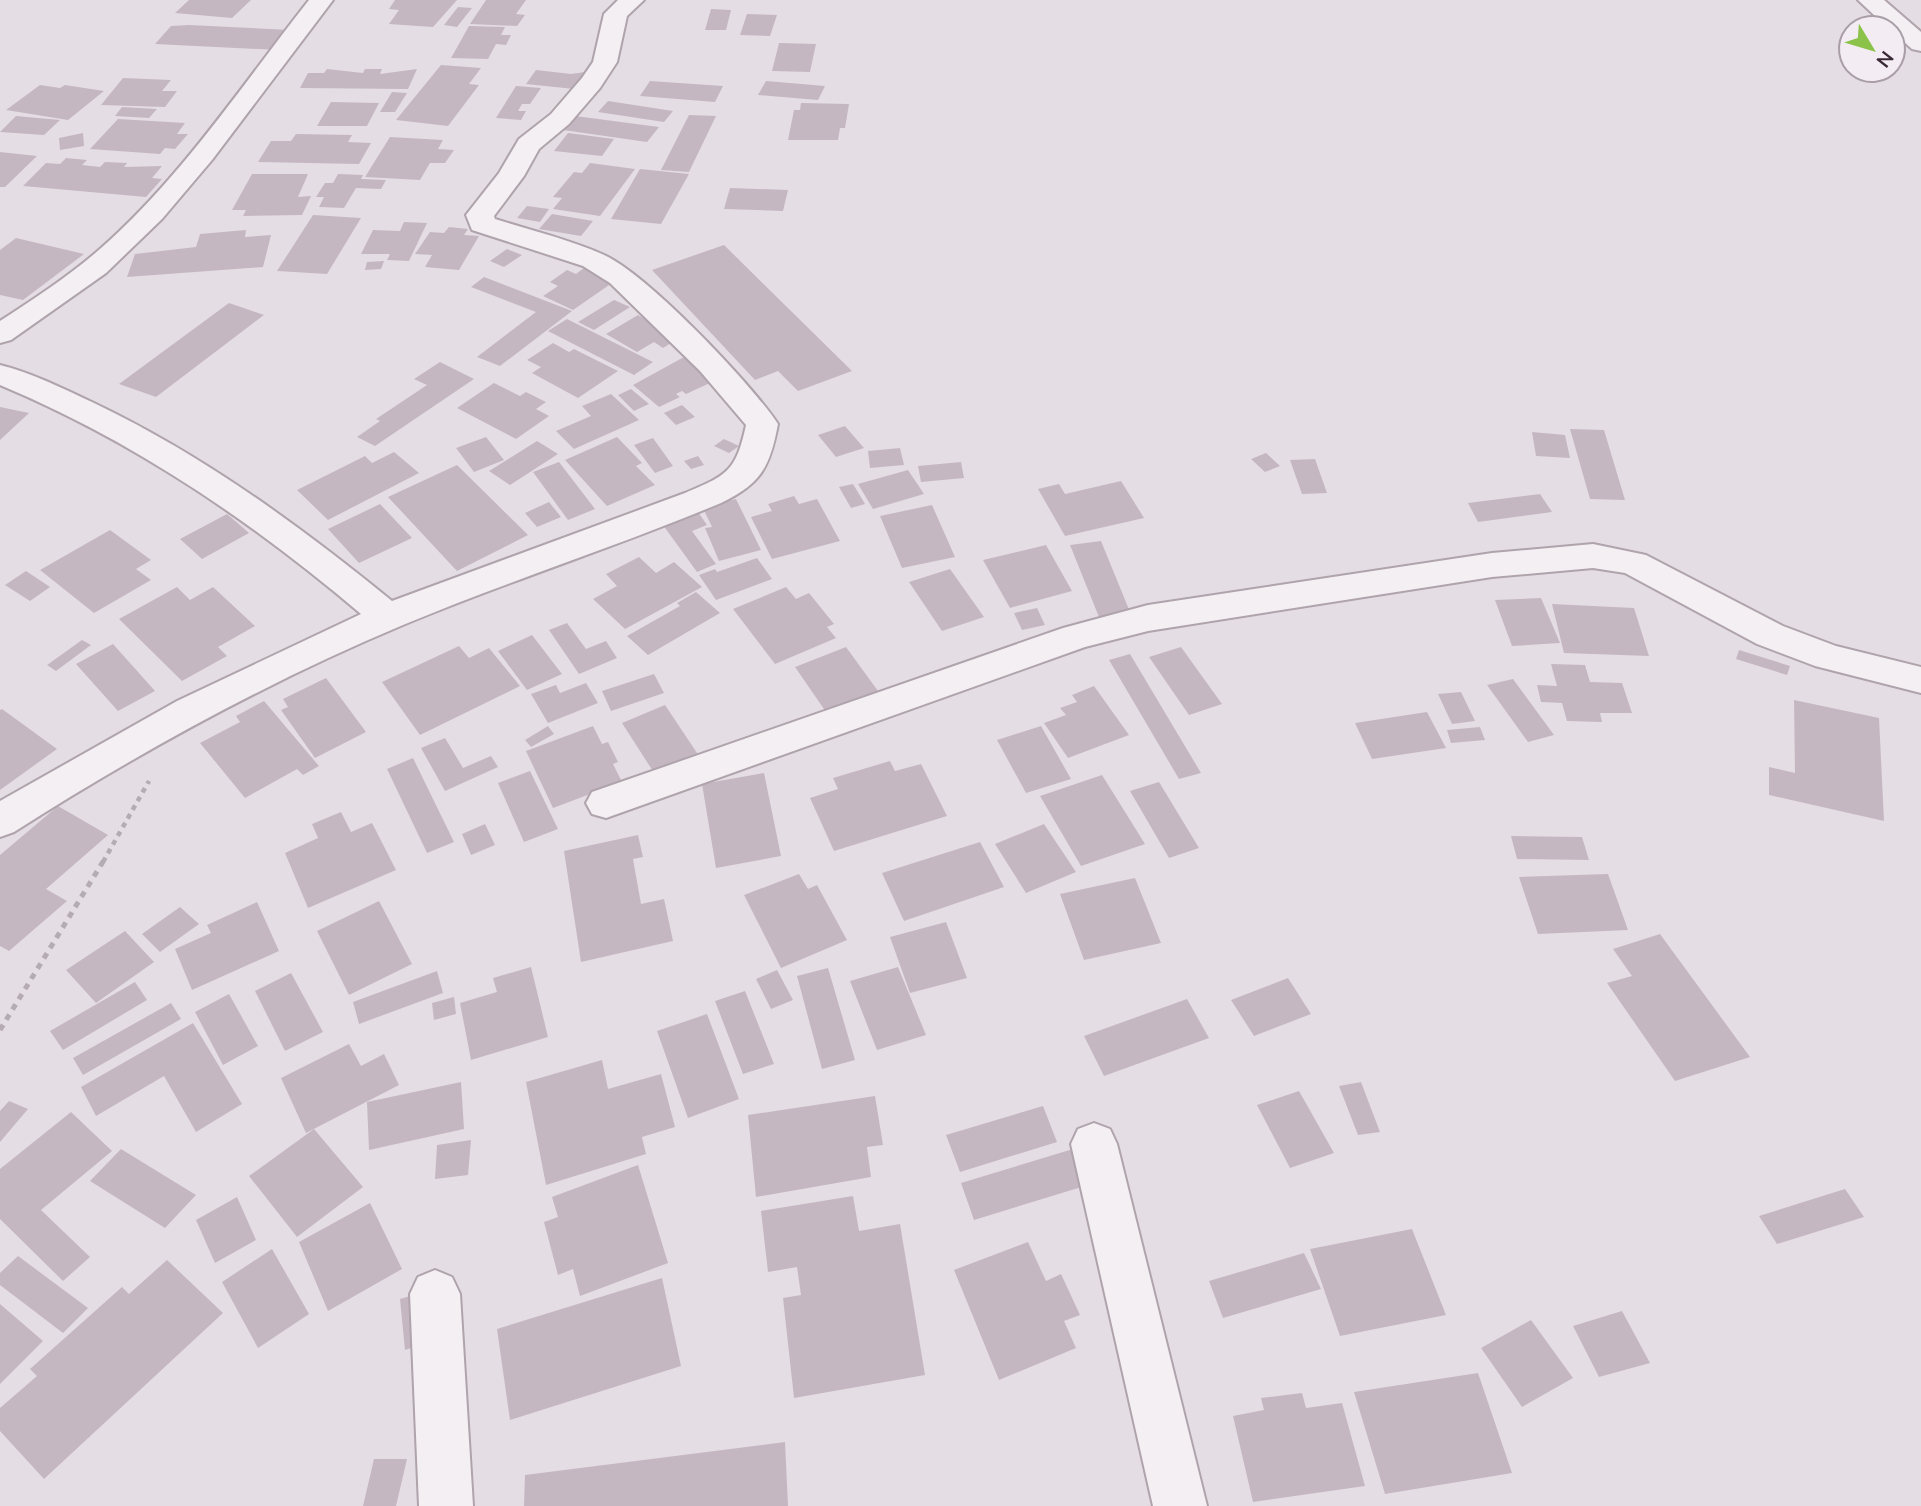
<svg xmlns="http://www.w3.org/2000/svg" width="1921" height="1506" viewBox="0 0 1921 1506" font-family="Mulish,sans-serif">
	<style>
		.building { fill: #c5b7c2 }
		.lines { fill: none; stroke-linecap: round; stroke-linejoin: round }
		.minor-casing { stroke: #afa3ac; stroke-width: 4 }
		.path-far1 { stroke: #b5abb3; stroke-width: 4.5; stroke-dasharray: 5 5; stroke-linecap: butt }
		.path { stroke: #b5abb3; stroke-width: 5; stroke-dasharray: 6 6; stroke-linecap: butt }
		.minor { fill: #f4eff3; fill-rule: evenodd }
	</style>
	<rect width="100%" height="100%" fill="#e5dde4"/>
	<!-- building -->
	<path class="building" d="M189 0H251L232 18 175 13Z
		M395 0H457L433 27 389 24 399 10 389 9Z
		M486 0H526L516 14 525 15 517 26 470 24Z
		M458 7 472 8 457 27 444 25Z
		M711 9 731 10 726 30H705Z
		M747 14 777 15 770 36 740 35Z
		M171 26 189 25 291 30 277 50 155 44Z
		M469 26 505 27 501 35H511L506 45 496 44 488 59 451 58Z
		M779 43 816 44 810 72 772 71Z
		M441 65 481 68 469 84 479 85 448 126 396 120Z
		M327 69 363 73 365 69H382L380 74 417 69 408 89 300 88 308 73H324Z
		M536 70 571 74 585 72 574 89 526 84Z
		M123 78 171 80 162 91H177L165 107 101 105Z
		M650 81 723 86 715 102 640 96Z
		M766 81 825 86 818 100 758 95Z
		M40 85 60 88 65 85 104 91 68 120 6 110Z
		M516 86 541 88 530 104H522L518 111H526L521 120 496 118Z
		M392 92 407 93 395 112H380Z
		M608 101 673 111 664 122 598 112Z
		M331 102 379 103 367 126H317Z
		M801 103 849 104 845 128H840L838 140H788L794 110H800Z
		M122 107 157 109 149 118 115 116Z
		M689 115 716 116 689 172 661 170Z
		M16 116 60 120 44 135 0 132Z
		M575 116 659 127 647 142 563 130Z
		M118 119 185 123 177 134H188L175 149 165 148 160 154 90 149Z
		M83 133 84 146 60 150 59 138Z
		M568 133 614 139 602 156 554 151Z
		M296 134 352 135 348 142 371 143 359 164 258 162 271 141H291Z
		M390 137 443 140 438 149 454 150 445 163H430L420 180 365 177Z
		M0 152 37 156 5 187H0Z
		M66 158 87 160 82 165 100 167 105 162 127 163 124 167 162 166 152 178 162 179 146 197 23 186 46 163 60 164Z
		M590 163 635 169 600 216 553 209 562 198 553 197 574 172 582 173Z
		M640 169 689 174 661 224 611 219Z
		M252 174H308L298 197 311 196 302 215 243 216 246 210H232Z
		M338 174 363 175 361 179 386 180 381 189 356 188 344 208 319 207 324 197H316L325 183H333Z
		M730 188 788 190 783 211 724 209Z
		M527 206 549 209 540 222 517 218Z
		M552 214 593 221 581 236 539 229Z
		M313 215 361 218 327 274 277 271Z
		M404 222 427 223 409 261 387 260 390 254H361L373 230 400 231Z
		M449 227 468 229 464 235 479 236 459 270 425 267 432 255 415 254 430 232 444 233Z
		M246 230 245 237 271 235 263 267 127 277 135 254 196 247 200 234Z
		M16 238 84 254 23 300 0 295V250Z
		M724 245 852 371 798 391 778 371 755 380 652 270Z
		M507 249 522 255 504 267 490 261Z
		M384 261 381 269 365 270 367 262Z
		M584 268 615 281 573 310 543 296 558 286 550 282 567 270 576 274Z
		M484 277 572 311 500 366 477 357 536 312 471 287Z
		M614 300 630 307 594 330 578 322Z
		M229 303 264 315 156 397 119 384Z
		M638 315 670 334 676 340 663 348 654 342 637 352 606 334Z
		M567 319 653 362 634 375 548 331Z
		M553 343 569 352 574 349 618 371 578 398 532 373 541 367 527 360Z
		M684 357 687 360 692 357 713 374 704 378 710 383 686 394 682 391 676 394 680 397 659 407 633 385Z
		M440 362 474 379 375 446 357 437 380 421 376 419 427 385 414 379Z
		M494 383 520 396 526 392 546 402 536 409 549 416 516 439 457 408Z
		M631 389 649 404 634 411 618 395Z
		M611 394 639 420 574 449 556 431 591 416 582 406Z
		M682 405 695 417 676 425 664 413Z
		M0 407 29 413 0 440Z
		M845 426 864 448 836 457 818 435Z
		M1570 429 1604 430 1625 500 1590 499Z
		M1532 432 1565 435 1570 458 1536 456Z
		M486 437 504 460 474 472 456 448Z
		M617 437 642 463 636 466 655 485 607 506 565 460Z
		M653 438 673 466 655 473 634 445Z
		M724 439 739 446 729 453 714 446Z
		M537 441 558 454 510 485 489 471Z
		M900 448 904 465 870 468 868 451Z
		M394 452 419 473 328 520 297 490 365 456 372 463Z
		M1266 453 1280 466 1265 472 1251 459Z
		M698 456 704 465 691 469 684 461Z
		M1315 459 1327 493 1302 494 1290 460Z
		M559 462 595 509 568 520 533 472Z
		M961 462 964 478 921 482 918 466Z
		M457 465 528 535 457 571 388 497Z
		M908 470 924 494 873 509 858 484Z
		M1121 481 1144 518 1065 536 1038 489 1059 484 1065 494Z
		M853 484 865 504 851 508 839 487Z
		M1540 494 1552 512 1478 522 1468 503Z
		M794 496 799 504 817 499 840 541 772 559 751 517 772 511 768 504Z
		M736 499 761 550 719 561 705 528 712 527 703 508Z
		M549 502 561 517 537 527 525 513Z
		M380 504 412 538 359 563 328 529Z
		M932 505 955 557 902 568 880 516Z
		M698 512 707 525 692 531 716 564 697 572 663 525Z
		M227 514 249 533 202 559 180 539Z
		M110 530 151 560 136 569 151 580 94 613 40 570Z
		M1101 541 1130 612 1099 617 1070 545Z
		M1046 545 1072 591 1010 608 983 560Z
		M639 557 656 573 674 562 702 587 625 629 593 599 617 586 606 574Z
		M757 558 772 579 716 600 699 575 715 569 717 572Z
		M950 569 984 617 942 631 909 582Z
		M26 571 50 587 30 601 5 585Z
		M177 587 190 600 213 587 255 626 218 647 227 656 182 681 119 619Z
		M786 587 796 599 809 593 834 624 827 627 836 638 775 664 733 609Z
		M696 592 720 613 648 655 627 636 680 606 677 603Z
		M1541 598 1560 643 1512 646 1495 600Z
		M1552 604 1634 608 1649 656 1564 653Z
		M1037 608 1045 625 1022 630 1014 613Z
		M567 623 586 649 606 641 617 658 579 674 549 630Z
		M532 635 562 674 527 690 498 651Z
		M82 640 91 645 56 671 47 665Z
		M113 644 155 691 118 711 76 664Z
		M459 646 469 658 489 648 520 686 420 735 382 682Z
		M846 647 878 691 826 712 795 667Z
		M1181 647 1222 704 1189 715 1149 657Z
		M1739 650 1790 666 1787 675 1736 659Z
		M1130 654 1201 773 1179 779 1109 660Z
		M1551 664 1585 665 1590 682 1622 683 1632 713H1600L1602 722 1567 721 1562 703 1541 702 1537 685 1557 686Z
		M654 674 664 693 611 711 602 691Z
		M326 678 366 732 315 758 281 710 288 707 283 699Z
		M1513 679 1554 735 1528 742 1487 685Z
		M586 683 598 703 548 723 531 694 556 685 560 693Z
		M1094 686 1129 735 1068 758 1044 723 1066 715 1060 708 1077 702 1072 695Z
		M1461 692 1475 721 1452 724 1438 694Z
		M1794 700 1879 718 1884 821 1769 795V767L1795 773Z
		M264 701 319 766 303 775 297 769 245 798 200 743 240 722 236 716Z
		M665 705 701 759 658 779 622 723Z
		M2 709 57 749 0 790V710Z
		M1427 712 1446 748 1372 759 1355 723Z
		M548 726 554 734 531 747 525 740Z
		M593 726 602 744 608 742 618 762 613 764 622 782 553 808 526 751Z
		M1041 726 1071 779 1026 793 997 740Z
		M1480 727 1485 740 1451 743 1447 730Z
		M445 738 463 768 491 756 498 767 445 791 421 748Z
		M413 758 454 842 427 853 387 769Z
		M890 761 895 771 921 764 947 816 834 851 810 798 838 789 833 778Z
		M530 771 558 829 524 842 498 783Z
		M764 773 781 856 716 868 702 784Z
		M1102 775 1145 844 1081 866 1040 796Z
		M1159 782 1199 848 1169 858 1130 791Z
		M58 806 108 835 46 889 67 901 9 951 0 946V855Z
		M341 812 351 832 372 823 396 870 308 908 285 853 318 838 312 824Z
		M485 824 495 845 471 855 462 834Z
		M1044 824 1076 872 1026 893 995 844Z
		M638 835 643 857 633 859 641 904 664 899 673 941 581 962 564 851Z
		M1511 836 1582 837 1589 860 1517 859Z
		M980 842 1004 887 904 921 882 873Z
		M799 874 808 889 817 885 847 940 781 968 744 895Z
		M1608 874 1628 930 1538 934 1519 877Z
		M1135 878 1161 943 1084 960 1060 894Z
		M379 901 412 964 349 995 317 931Z
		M257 902 279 951 192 990 175 949 211 933 207 925Z
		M180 907 199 924 160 952 142 934Z
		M946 922 967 978 910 993 890 937Z
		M125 931 154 962 96 1003 66 970Z
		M1660 934 1750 1057 1675 1081 1607 983 1632 976 1613 949Z
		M531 967 548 1037 471 1060 460 1003 497 992 493 978Z
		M898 967 926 1035 877 1050 850 981Z
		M828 968 855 1060 822 1069 797 976Z
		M777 970 793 1000 771 1009 756 979Z
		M437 971 443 993 359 1024 353 1002Z
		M291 973 323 1032 285 1051 255 991Z
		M1288 978 1311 1014 1254 1036 1231 1000Z
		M135 982 147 1000 63 1050 50 1031Z
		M745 991 774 1064 743 1074 715 1001Z
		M229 994 258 1046 223 1065 195 1012Z
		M454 997 456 1014 434 1020 432 1003Z
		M1187 999 1209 1038 1104 1076 1084 1036Z
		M171 1003 181 1019 83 1075 73 1058Z
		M707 1014 739 1099 688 1118 657 1031Z
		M193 1023 242 1104 196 1132 164 1076 96 1116 81 1087Z
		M349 1044 361 1066 384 1054 399 1085 306 1133 281 1078Z
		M602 1060 608 1089 661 1074 675 1127 642 1137 646 1154 546 1185 526 1082Z
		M461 1082 464 1129 369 1150 367 1102Z
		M1361 1082 1380 1132 1358 1135 1339 1086Z
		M1299 1091 1334 1153 1290 1168 1257 1105Z
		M875 1096 883 1145 867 1147 871 1177 756 1197 748 1115Z
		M9 1101 28 1109 0 1142V1111Z
		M1043 1106 1057 1142 960 1172 946 1135Z
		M71 1112 112 1151 41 1210 90 1257 63 1281 0 1219V1169Z
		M314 1129 363 1187 297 1237 249 1176Z
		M471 1140 468 1175 435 1179 437 1145Z
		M121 1149 196 1195 165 1228 90 1181Z
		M1073 1149 1088 1185 974 1220 961 1183Z
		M638 1165 668 1263 580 1296 573 1269 558 1275 544 1222 558 1217 552 1197Z
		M1845 1189 1864 1217 1777 1244 1759 1216Z
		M853 1196 859 1231 900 1224 925 1375 794 1398 783 1298 801 1295 797 1267 768 1272 761 1211Z
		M237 1197 256 1240 215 1263 196 1220Z
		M370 1203 402 1269 328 1311 299 1242Z
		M1412 1229 1446 1315 1340 1336 1310 1249Z
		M1028 1242 1046 1281 1061 1274 1080 1315 1064 1321 1076 1348 999 1380 954 1270Z
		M272 1249 309 1314 258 1348 222 1282Z
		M1304 1253 1321 1289 1223 1318 1209 1281Z
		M18 1256 88 1308 63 1333 0 1285V1273Z
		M167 1260 223 1313 44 1479 0 1431V1408L37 1376 30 1369 122 1287 129 1294Z
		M662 1278 681 1366 510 1420 497 1329Z
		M430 1290 436 1340 405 1350 400 1299Z
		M0 1304 43 1341 0 1384Z
		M1622 1311 1650 1363 1599 1377 1573 1326Z
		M1531 1320 1573 1378 1522 1407 1481 1348Z
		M1478 1373 1512 1473 1385 1494 1354 1392Z
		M1302 1393 1306 1408 1342 1403 1365 1486 1253 1502 1233 1416 1264 1410 1261 1398Z
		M785 1442 788 1506H524L525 1475Z
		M374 1459H407L396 1506H363Z"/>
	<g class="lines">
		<defs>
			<path id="minor" d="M309 0H333L212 160 162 219 106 273 11 340 0 343V321C34 299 69 276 100 249 181 178 242 85 309 0Z
				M618 0H644L627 16 617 62 600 88 569 124 539 149 524 176 494 216 495 219C530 230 568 239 602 254 645 272 751 383 778 424 770 467 761 484 721 503 616 547 508 581 403 625 267 682 138 753 14 832L0 837V801L177 701 361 614C251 521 134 441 0 385V365C32 373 64 389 94 403 203 455 300 526 392 601L685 493C728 475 736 471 746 425L700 371 610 283 583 266 472 230 466 215 499 173 519 139 551 114 582 78 593 62 604 14Z
				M1858 0H1884L1921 32V51L1912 49 1893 32V28H1888Z
				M1593 544 1646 555 1783 626 1836 646 1921 667V693L1815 666 1757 644 1625 573 1593 568 1492 577 1148 631 1085 647 606 818 592 814 586 803 592 792 1063 628 1148 605 1492 553Z
				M1094 1123 1110 1129 1117 1144 1207 1506H1153L1071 1144 1078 1129Z
				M435 1270 452 1277 460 1294 473 1506H419L410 1294 418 1277Z"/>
		</defs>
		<!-- minor casing -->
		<use href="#minor" class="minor-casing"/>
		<!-- path-far1 -->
		<path class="path-far1" d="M103 862 149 781"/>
		<!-- path -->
		<path class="path" d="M0 1030 104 860"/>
		<!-- minor -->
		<use href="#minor" class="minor"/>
	</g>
	<!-- north arrow -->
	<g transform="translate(1872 49) rotate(128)"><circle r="33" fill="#f3ecf2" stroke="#a99ea7" stroke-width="2"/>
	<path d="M0-5L12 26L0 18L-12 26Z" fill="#8bc34a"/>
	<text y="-10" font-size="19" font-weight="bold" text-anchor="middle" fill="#3b2836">N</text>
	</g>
</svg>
